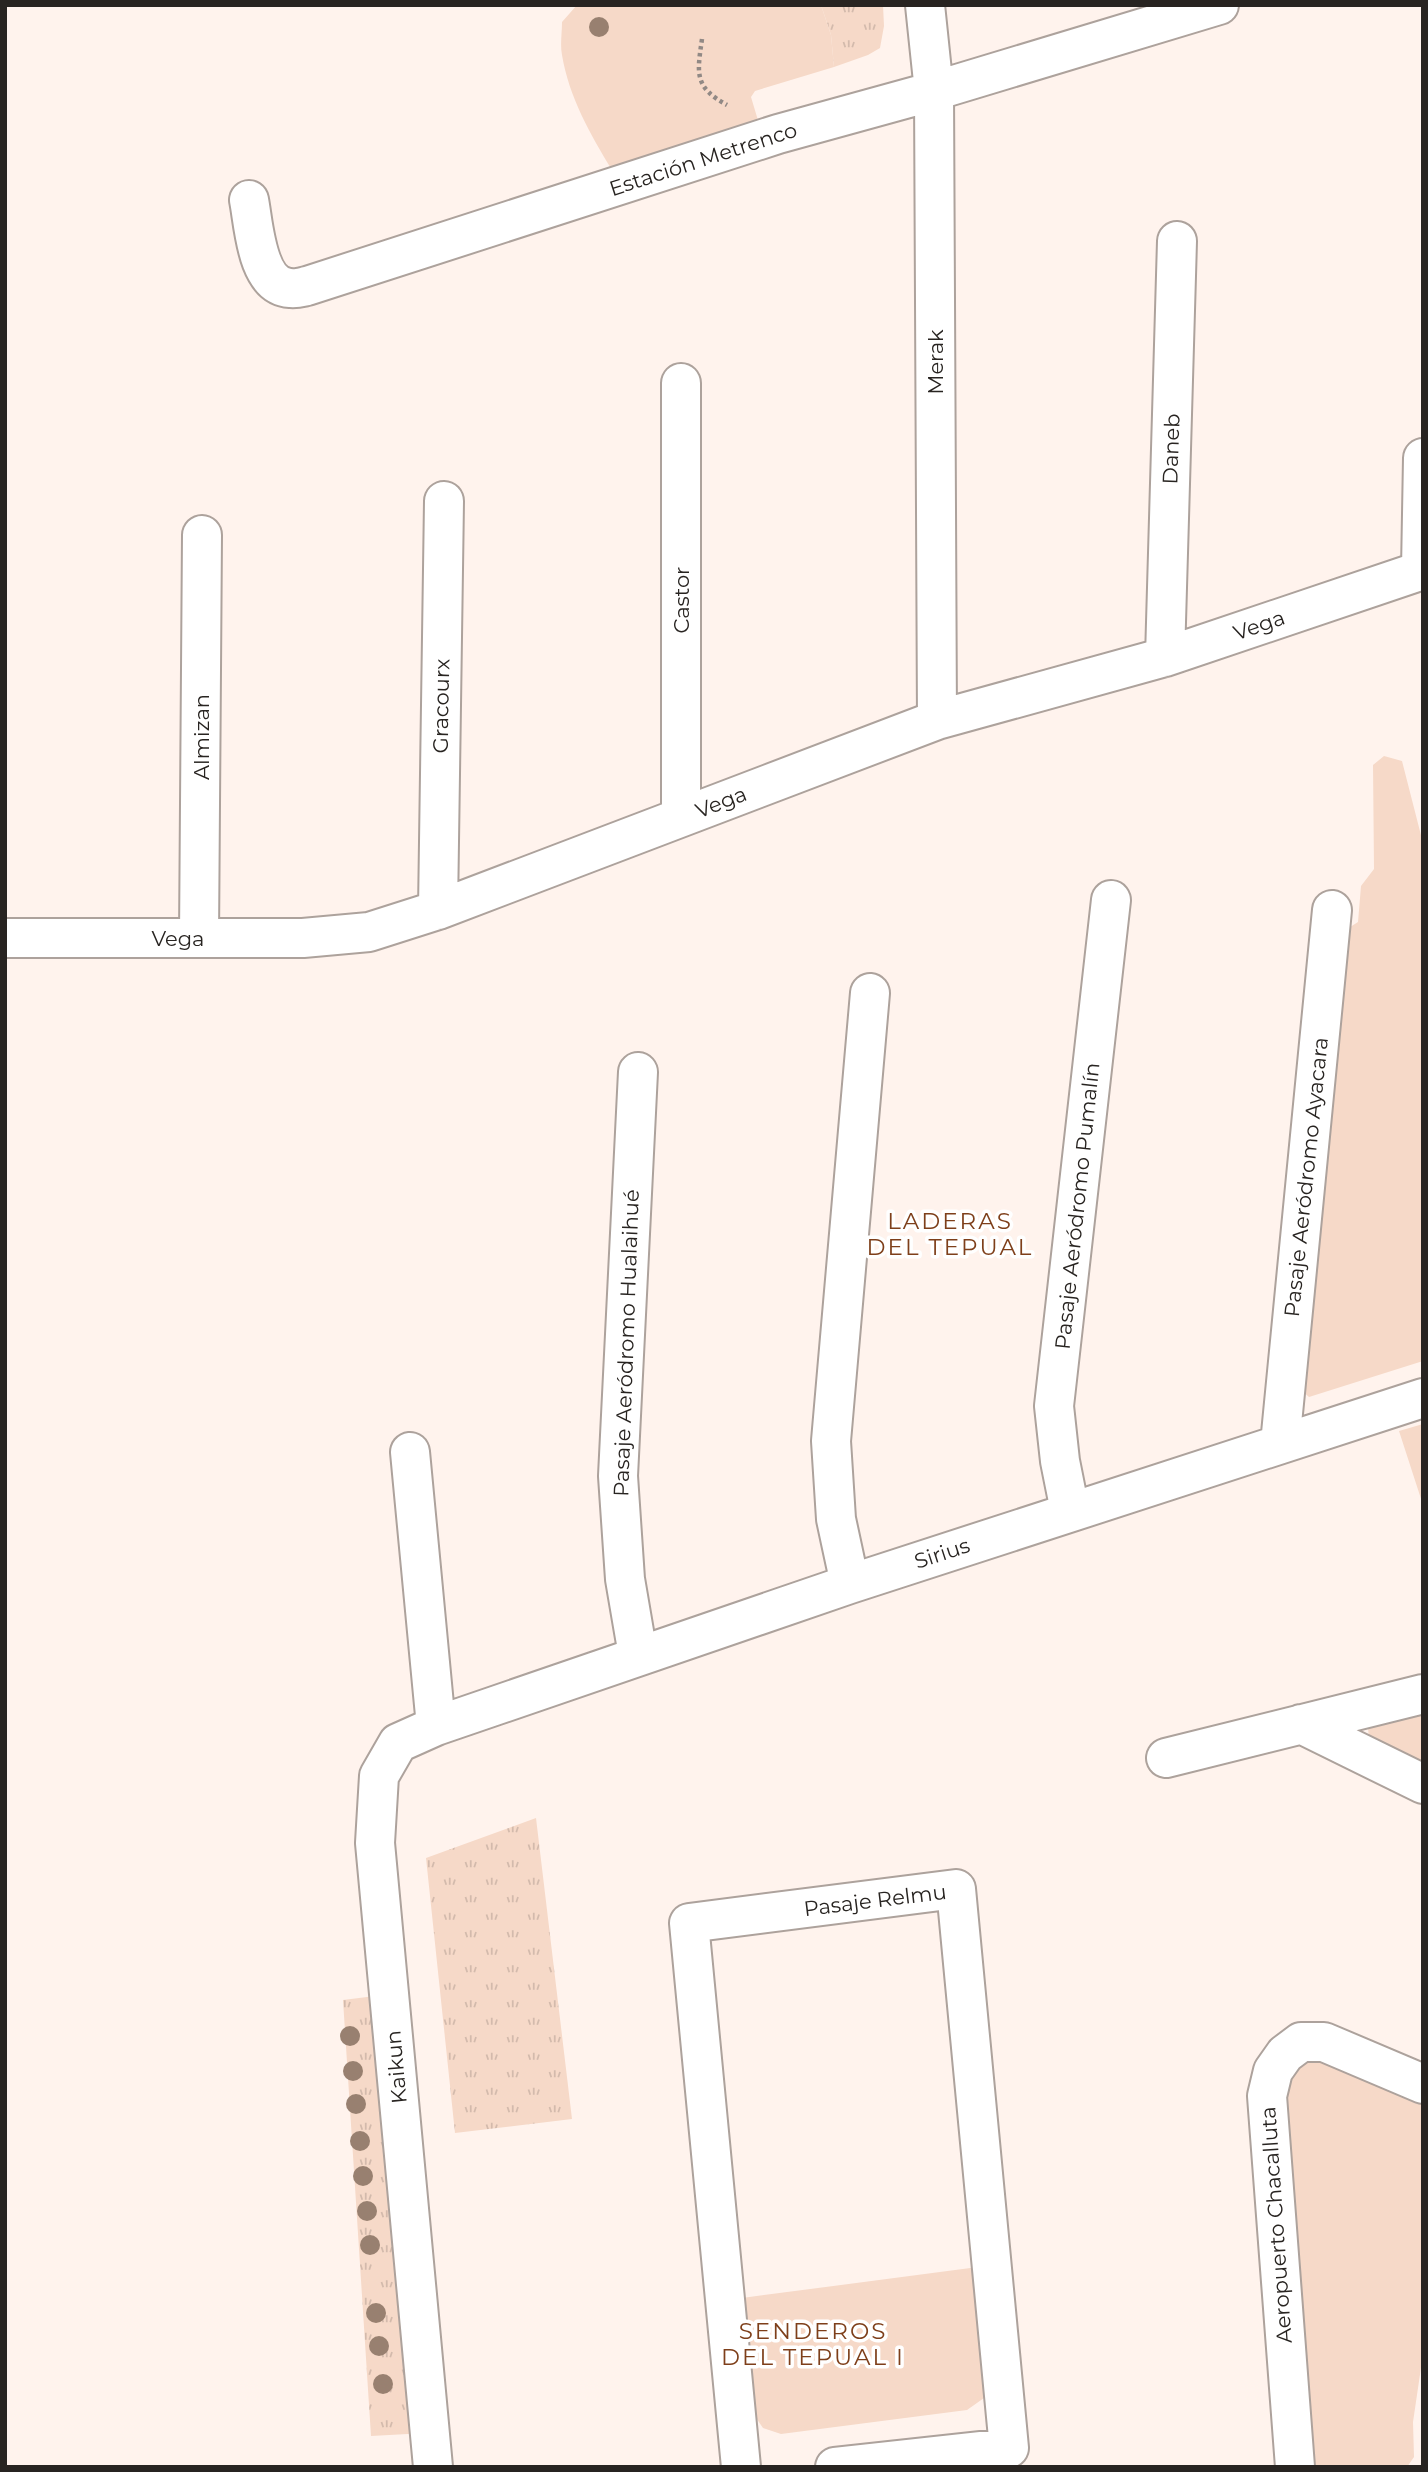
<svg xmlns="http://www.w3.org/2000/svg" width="1428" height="2472" viewBox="0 0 1428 2472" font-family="Montserrat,sans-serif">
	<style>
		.grass { fill: url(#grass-tufts) }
		.green { fill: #f6d9c8 }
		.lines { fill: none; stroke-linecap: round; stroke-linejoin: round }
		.minor-casing { stroke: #ada29c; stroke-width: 42 }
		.path { stroke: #918985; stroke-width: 4.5; stroke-dasharray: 3.5 3.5; stroke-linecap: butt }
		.minor { stroke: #fff; stroke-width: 38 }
		.tree { fill: #988070 }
		.labels { text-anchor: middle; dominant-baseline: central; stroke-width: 7; stroke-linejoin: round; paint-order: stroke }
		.street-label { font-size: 21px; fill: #282421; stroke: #fff }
		.neighbourhood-label { font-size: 23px; letter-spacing: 2px; fill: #7e3f1a; stroke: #fff }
	</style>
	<defs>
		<pattern id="grass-tufts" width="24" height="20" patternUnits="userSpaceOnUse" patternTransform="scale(1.75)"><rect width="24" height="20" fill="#f6d9c8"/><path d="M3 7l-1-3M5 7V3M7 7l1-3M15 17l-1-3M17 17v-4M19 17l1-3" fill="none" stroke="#d3baac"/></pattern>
	</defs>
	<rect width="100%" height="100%" fill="#fff3ed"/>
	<!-- grass -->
	<path class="grass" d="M821 5H883L884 26 880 48 868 55 834 67 831 35Z
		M536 1818 572 2119 455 2133 426 1858Z
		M375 1996 426 2433 371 2436 343 2000Z"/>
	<!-- green -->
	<path class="green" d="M577 5H821L831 35 834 67 755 91 751 97 760 127 612 170C590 134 569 97 562 55 560 45 562 33 562 22Z
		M1384 756 1402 761 1423 843V1361L1309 1397 1300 1389 1347 929 1358 922 1361 886 1374 869 1373 765Z
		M1423 1424V1505L1399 1431Z
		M1423 1707V1767L1369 1740 1368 1727Z
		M1313 2060 1347 2070 1423 2102V2354L1413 2422 1414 2457 1407 2467H1315L1311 2450 1284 2087 1300 2066Z
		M978 2267 989 2383 984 2398 967 2410 781 2434 763 2428 752 2412 742 2298Z"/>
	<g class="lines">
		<defs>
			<path id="minor" d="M925 5 934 91 937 720
				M249 200C254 225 256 286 290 288 296 289 302 287 307 286L778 134 934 91 1219 5
				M1421 570 1423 458
				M1165 657 1177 241
				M681 817V383
				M438 910 444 501
				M5 938H303L369 932 438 910 937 720 1165 657 1423 570
				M199 938 202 535
				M1280 1444 1332 910
				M410 1452 436 1726
				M1070 1511 1060 1461 1054 1406 1111 900
				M850 1584 836 1519 831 1441 870 993
				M638 1655 625 1579 618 1476 638 1072
				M1301 1724 1423 1784
				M1166 1758 1423 1694
				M433 2467 375 1843 379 1776 398 1743 436 1726 850 1584 1423 1398
				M741 2467 689 1923 956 1889 1009 2448 835 2467
				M1295 2467 1267 2096 1273 2071 1285 2054 1301 2042H1324L1423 2084"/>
		</defs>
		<!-- minor casing -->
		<use href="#minor" class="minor-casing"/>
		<!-- path -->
		<path class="path" d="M702 39C697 74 694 87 727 105"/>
		<!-- minor -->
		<use href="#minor" class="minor"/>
	</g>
	<!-- trees -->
	<g class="tree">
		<circle cx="599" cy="27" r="10"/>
		<circle cx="350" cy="2036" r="10"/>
		<circle cx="353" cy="2071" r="10"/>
		<circle cx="356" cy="2104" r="10"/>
		<circle cx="360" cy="2141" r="10"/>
		<circle cx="363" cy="2176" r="10"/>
		<circle cx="367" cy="2211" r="10"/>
		<circle cx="370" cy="2245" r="10"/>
		<circle cx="376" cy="2313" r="10"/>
		<circle cx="379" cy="2346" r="10"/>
		<circle cx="383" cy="2384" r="10"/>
	</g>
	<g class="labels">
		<!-- street labels -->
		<g class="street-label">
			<text transform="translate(703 159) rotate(-18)">Estación Metrenco</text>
			<text transform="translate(935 362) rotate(-90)">Merak</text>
			<text transform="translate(1171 449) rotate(-88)">Daneb</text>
			<text transform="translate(681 600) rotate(-90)">Castor</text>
			<text transform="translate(1259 625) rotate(-19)">Vega</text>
			<text transform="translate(441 706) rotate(-89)">Gracourx</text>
			<text transform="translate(201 737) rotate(-90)">Almizan</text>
			<text transform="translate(721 802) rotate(-21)">Vega</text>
			<text x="178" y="938">Vega</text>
			<text transform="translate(1306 1177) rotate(-84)">Pasaje Aeródromo Ayacara</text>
			<text transform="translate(1077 1206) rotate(-84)">Pasaje Aeródromo Pumalín</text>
			<text transform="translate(626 1343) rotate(-88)">Pasaje Aeródromo Hualaihué</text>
			<text transform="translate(942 1553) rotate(-18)">Sirius</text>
			<text transform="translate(875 1900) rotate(-7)">Pasaje Relmu</text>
			<text transform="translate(396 2067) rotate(-95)">Kaikun</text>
			<text transform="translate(1276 2225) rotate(-94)">Aeropuerto Chacalluta</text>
		</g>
		<!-- neighbourhood labels -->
		<g class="neighbourhood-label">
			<text x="950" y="1221">LADERAS<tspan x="950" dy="26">DEL TEPUAL</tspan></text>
			<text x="813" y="2331">SENDEROS<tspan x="813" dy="26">DEL TEPUAL I</tspan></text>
		</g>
	</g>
	<!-- border -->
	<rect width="1428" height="2472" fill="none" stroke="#282421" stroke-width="14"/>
</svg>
